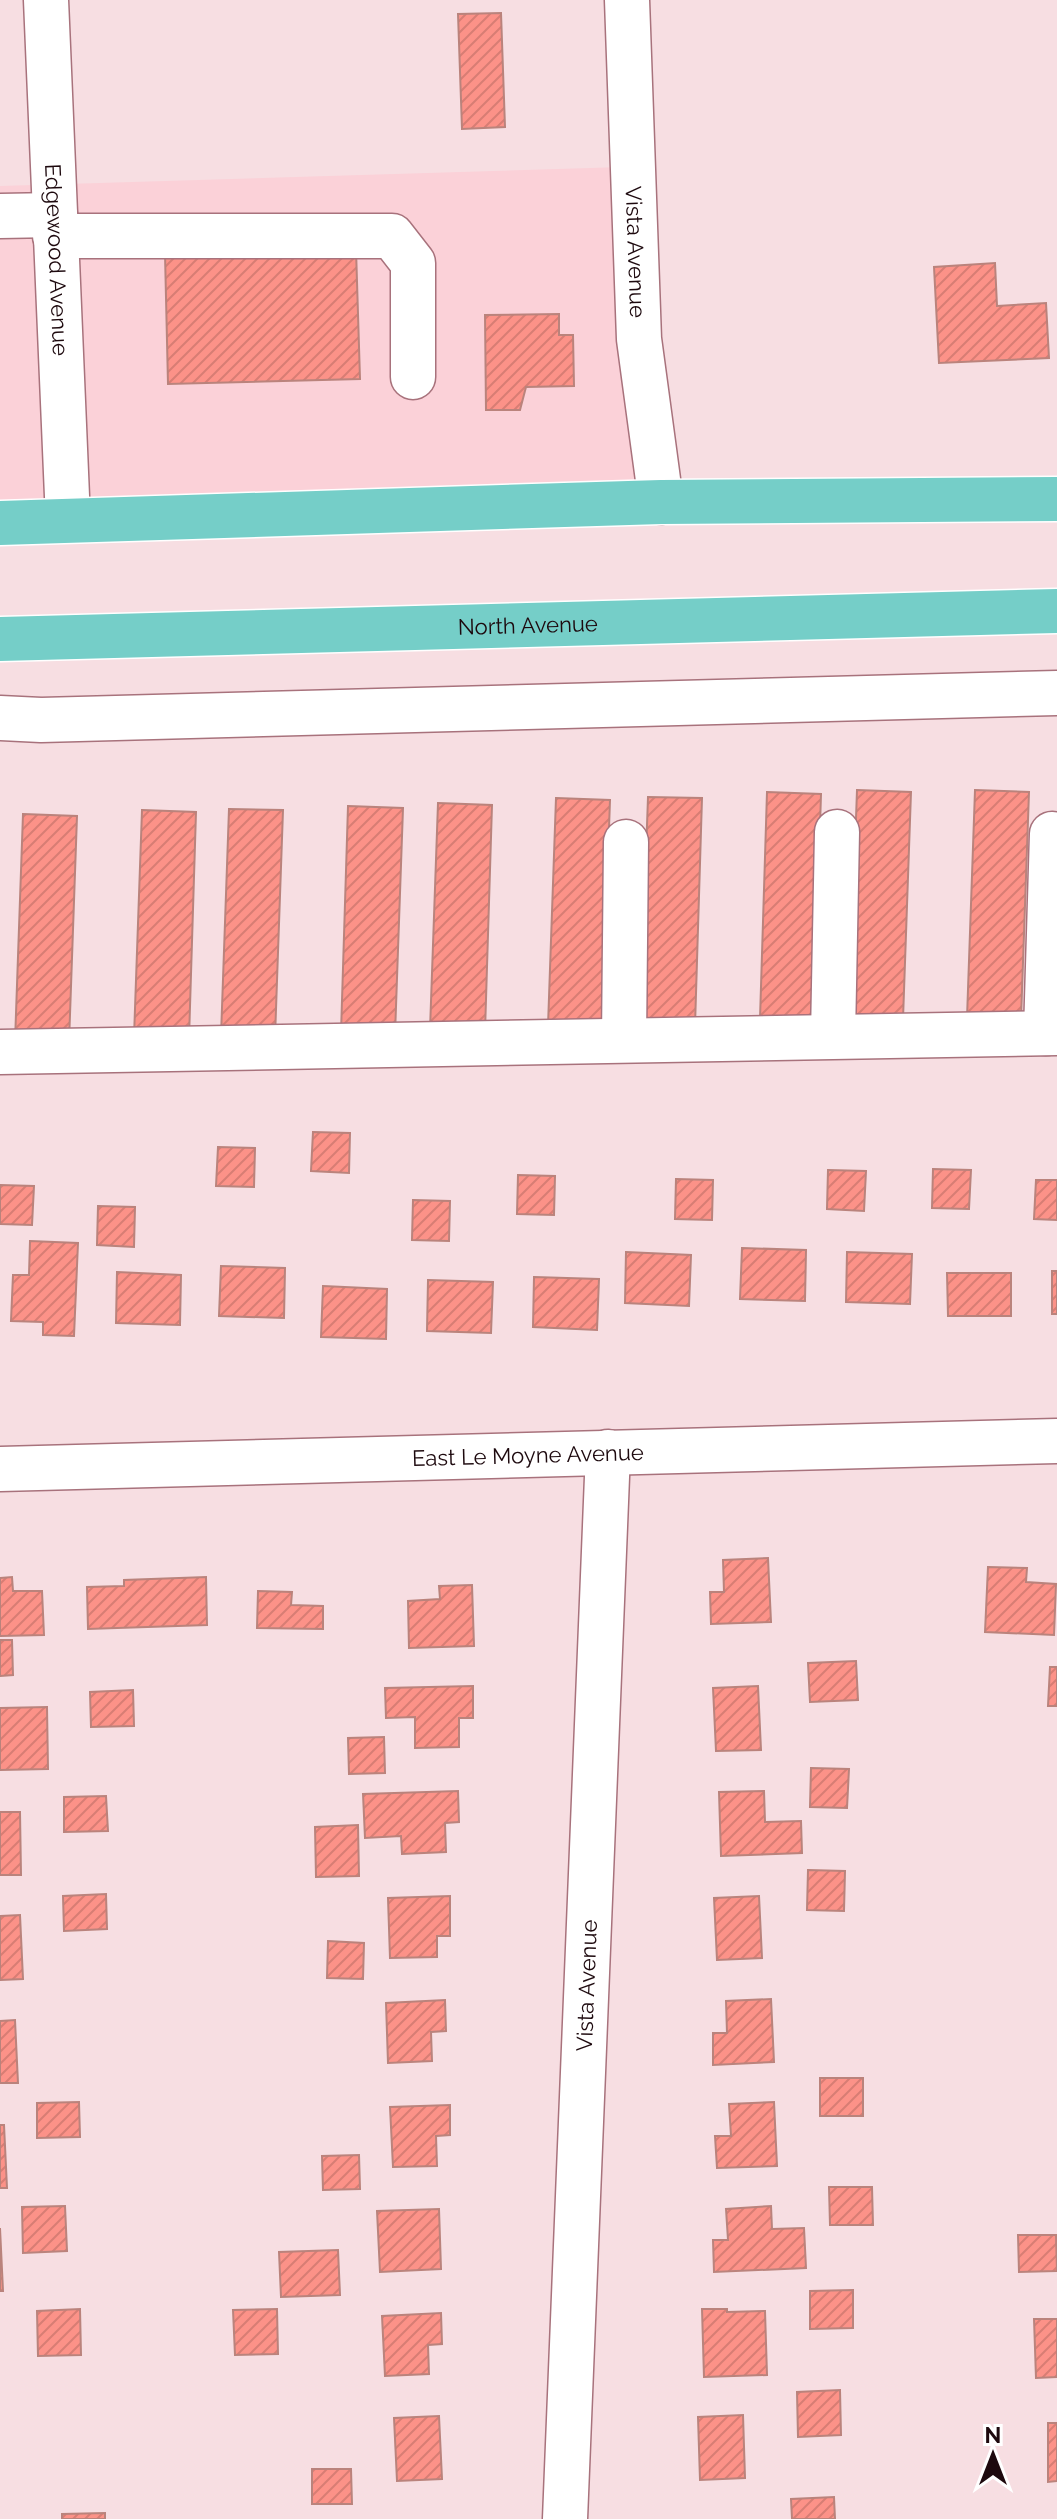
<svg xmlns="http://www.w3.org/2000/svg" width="1057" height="2519" viewBox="0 0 1057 2519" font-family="Raleway,sans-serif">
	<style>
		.built { fill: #fbd1d8 }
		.building { fill: url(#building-hatch); stroke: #ba837c; stroke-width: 2 }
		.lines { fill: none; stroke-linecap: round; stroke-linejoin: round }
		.minor-casing { stroke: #a8727c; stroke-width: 47 }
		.major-casing { stroke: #fff; stroke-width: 47 }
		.minor { stroke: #fff; stroke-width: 44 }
		.major { stroke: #75cec8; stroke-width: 44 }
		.labels { text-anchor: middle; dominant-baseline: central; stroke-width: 6; stroke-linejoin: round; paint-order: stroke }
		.street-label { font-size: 22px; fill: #1d090e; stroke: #fff }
	</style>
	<defs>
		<pattern id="building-hatch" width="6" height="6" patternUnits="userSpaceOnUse" patternTransform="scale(2)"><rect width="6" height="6" fill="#fc9288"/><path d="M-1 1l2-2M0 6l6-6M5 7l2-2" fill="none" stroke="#d87d74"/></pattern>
	</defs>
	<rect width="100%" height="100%" fill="#f7dee2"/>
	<!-- built -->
	<path class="built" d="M623 167 644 483 0 500V186Z"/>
	<!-- building -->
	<path class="building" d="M501 13 505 127 462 129 458 14Z
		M356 249 360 379 168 384 165 254Z
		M995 263 997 306 1046 303 1049 358 939 363 934 267Z
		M559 314V335H573L574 386 526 387 520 410H486L485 315Z
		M857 790 911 792 903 1019 849 1018Z
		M975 790 1029 792 1021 1019 967 1018Z
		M767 792 821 794 814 1021 760 1019Z
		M648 797 702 798 695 1026 640 1024Z
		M556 798 610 800 602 1028 548 1026Z
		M438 803 492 805 485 1032 430 1030Z
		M348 806 403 808 395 1035 341 1033Z
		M229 809 283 810 275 1038 221 1036Z
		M142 810 196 812 189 1039 134 1037Z
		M23 814 77 816 69 1043 15 1042Z
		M313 1132 350 1133 349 1173 311 1171Z
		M218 1147 255 1148 254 1187 216 1186Z
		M933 1169 971 1170 969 1209 932 1208Z
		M828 1170 866 1171 864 1211 827 1209Z
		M518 1175 555 1176 554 1215 517 1214Z
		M676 1179 713 1180 712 1220 675 1219Z
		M1036 1180H1057V1220L1034 1219Z
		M0 1185 34 1186 32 1225 0 1224Z
		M413 1200 450 1201 449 1241 412 1240Z
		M98 1206 135 1207 134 1247 97 1245Z
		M30 1241 78 1243 74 1336 43 1335V1322L11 1321 13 1275H29Z
		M742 1248 806 1250 805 1301 740 1299Z
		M626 1252 691 1255 689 1306 625 1303Z
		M847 1252 912 1254 910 1304 846 1302Z
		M221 1266 285 1268 284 1318 219 1316Z
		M1052 1271H1057V1314H1052Z
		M117 1272 181 1275 180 1325 116 1323Z
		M947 1273H1011V1316H948Z
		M534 1277 599 1279 597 1330 533 1327Z
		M428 1280 493 1282 491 1333 427 1331Z
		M323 1286 387 1289 386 1339 321 1337Z
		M768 1558 771 1622 711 1624 710 1592H724L723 1560Z
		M988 1567 1027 1568 1026 1582 1056 1584 1054 1635 985 1632Z
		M12 1577 13 1591H42L44 1635 0 1636V1578Z
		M206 1577 207 1625 88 1629 87 1587 124 1586V1580Z
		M472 1585 474 1646 409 1648 408 1601 440 1599 439 1586Z
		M258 1591 292 1592 291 1605 323 1606V1629L257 1628Z
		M0 1640H12L13 1675 0 1676Z
		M856 1661 858 1700 810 1702 808 1663Z
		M1050 1667H1057V1706H1048Z
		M473 1686V1718H459V1747L415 1748V1717L386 1718 385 1688Z
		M758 1686 761 1750 716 1751 713 1688Z
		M133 1690 134 1726 91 1727 90 1692Z
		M47 1707 48 1769 0 1770V1708Z
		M384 1737 385 1773 349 1774 348 1738Z
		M811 1768 849 1769 847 1808 810 1807Z
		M458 1791 459 1822 445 1823 446 1852 402 1854 401 1836 365 1838 363 1794Z
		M764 1791 765 1822 801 1821 802 1853 721 1856 719 1792Z
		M106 1796 108 1831 64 1832V1797Z
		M0 1812H20L21 1875H0Z
		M358 1825 359 1876 316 1877 315 1827Z
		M808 1870 845 1871 844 1911 807 1910Z
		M106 1894 107 1929 64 1931 63 1896Z
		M450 1896V1936H437V1957L390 1958 388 1898Z
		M759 1896 762 1958 717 1960 714 1898Z
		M20 1915 23 1979 0 1980V1916Z
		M328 1941 364 1943 363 1979 327 1978Z
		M771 1999 774 2062 713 2065V2033H727L726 2001Z
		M445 2000 446 2031 431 2032 432 2061 388 2063 386 2003Z
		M15 2020 18 2083H0V2021Z
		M820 2078H863V2116H820Z
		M79 2102 80 2137 37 2138V2103Z
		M774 2102 777 2166 717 2168 715 2136H731L729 2104Z
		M450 2105V2135L436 2136 437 2166 393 2167 390 2107Z
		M0 2125H4L7 2188H0Z
		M359 2155 360 2189 323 2190 322 2156Z
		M829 2187H872L873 2225H830Z
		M65 2206 67 2251 23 2253 22 2207Z
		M771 2206 772 2229 804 2228 806 2268 714 2272 713 2240H728L726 2209Z
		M439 2209 441 2269 380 2272 377 2211Z
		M0 2228 3 2291H0Z
		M1018 2235H1056L1057 2271 1019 2272Z
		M338 2250 340 2295 281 2297 279 2252Z
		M853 2290V2328L810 2329V2291Z
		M80 2309 81 2355 38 2356 37 2311Z
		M277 2309 278 2354 235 2355 233 2310Z
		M702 2309H727V2312L765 2311 767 2375 704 2377Z
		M441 2313 442 2344 428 2345 429 2374 385 2376 382 2316Z
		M1034 2319H1057V2377L1036 2378Z
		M840 2390 841 2435 798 2437 797 2392Z
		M743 2415 745 2478 700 2480 698 2417Z
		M439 2416 442 2479 397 2481 394 2418Z
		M1048 2423H1057V2481L1048 2482Z
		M312 2469H351L352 2504H312Z
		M834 2497 835 2519H792L791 2499Z
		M105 2513V2519H62V2514Z"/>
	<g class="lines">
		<defs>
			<g id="minor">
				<path id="s1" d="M46 0 68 520"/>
				<path id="s2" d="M627 0 639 339 661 502"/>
				<path d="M0 216 55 215"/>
				<path d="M55 236H392L413 263V377"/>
				<path d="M0 718 41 720 1057 693"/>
				<path d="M1046 1033 1052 834"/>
				<path d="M833 1036 837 832"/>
				<path d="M624 1040 626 842"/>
				<path d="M0 1052 1057 1033"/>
				<path id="s3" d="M0 1469 1057 1441"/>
				<path id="s4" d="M565 2519 608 1452"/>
			</g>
			<g id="major">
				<path d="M0 523 661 502 1057 499"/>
				<path id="s5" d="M0 639 1057 611"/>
			</g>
		</defs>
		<!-- minor casing -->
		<use href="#minor" class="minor-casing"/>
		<!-- major casing -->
		<use href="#major" class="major-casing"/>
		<!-- minor -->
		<use href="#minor" class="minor"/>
		<!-- major -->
		<use href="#major" class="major"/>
	</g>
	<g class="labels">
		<!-- street labels -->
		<g class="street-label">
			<text stroke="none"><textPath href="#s2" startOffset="252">Vista Avenue</textPath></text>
			<text stroke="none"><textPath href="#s1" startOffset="260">Edgewood Avenue</textPath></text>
			<text stroke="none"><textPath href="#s5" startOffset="528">North Avenue</textPath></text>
			<text stroke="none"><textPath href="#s3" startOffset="528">East Le Moyne Avenue</textPath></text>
			<text stroke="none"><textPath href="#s4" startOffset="534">Vista Avenue</textPath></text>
		</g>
	</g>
	<!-- north arrow -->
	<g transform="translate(993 2455)" stroke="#ffffff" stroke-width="6" paint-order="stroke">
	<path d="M0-6L14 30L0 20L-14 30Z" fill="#1d090e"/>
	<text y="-12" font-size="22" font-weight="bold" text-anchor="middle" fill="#1d090e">N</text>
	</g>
</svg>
